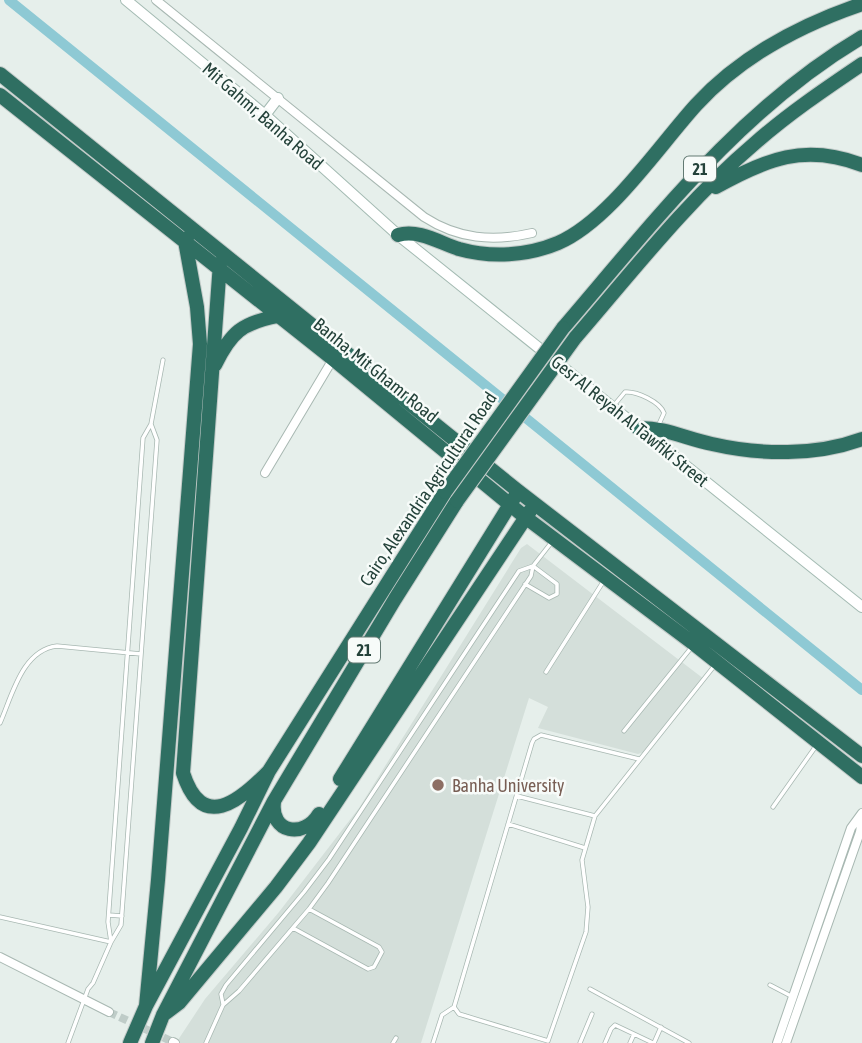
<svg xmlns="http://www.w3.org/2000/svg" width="862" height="1043" viewBox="0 0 862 1043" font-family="'Asap Condensed',sans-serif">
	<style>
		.built { fill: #d4dfda }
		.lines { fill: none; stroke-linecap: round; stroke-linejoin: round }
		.canal { stroke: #8ec9d4; stroke-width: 10 }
		.street-tunnel { stroke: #bfccc8; stroke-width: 8; stroke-dasharray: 8 4; stroke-linecap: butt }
		.lane-casing { stroke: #a8b8b2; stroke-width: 5 }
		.street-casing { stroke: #a8b8b2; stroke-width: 10 }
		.secondary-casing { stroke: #a4bbb3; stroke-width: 12 }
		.highway-casing { stroke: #c2cac8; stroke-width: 16 }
		.lane { stroke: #fff; stroke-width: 3.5 }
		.street { stroke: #fff; stroke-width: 8 }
		.secondary { stroke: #fff; stroke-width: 10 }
		.highway { stroke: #2f6f62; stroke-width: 14 }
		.highway-bridge-casing { stroke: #c2cac8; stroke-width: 16; stroke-linecap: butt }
		.highway-bridge { stroke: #2f6f62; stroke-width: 14 }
		.education-dot { fill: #8d6e63; stroke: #f7fbf9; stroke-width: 2.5 }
		.labels { text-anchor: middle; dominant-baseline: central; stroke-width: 5; stroke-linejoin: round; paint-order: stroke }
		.shield { fill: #f7fbf9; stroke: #637a73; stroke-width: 2 }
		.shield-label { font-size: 16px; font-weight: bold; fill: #24423a }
		.street-label { font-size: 18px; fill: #24423a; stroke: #f7fbf9 }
		.education-label { font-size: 18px; fill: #785e54; stroke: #f7fbf9; text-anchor: start }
	</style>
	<rect width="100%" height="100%" fill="#e6efeb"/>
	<!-- built -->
	<path class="built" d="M527 544 704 679 644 752 638 754 538 728 548 707 529 698 421 1043H176L205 999 279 912 359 808 521 548Z"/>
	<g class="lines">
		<!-- canal -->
		<path class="canal" d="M9 0 862 690"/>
		<!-- street-tunnel -->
		<path class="street-tunnel" d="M109 1012 173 1042"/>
		<defs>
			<path id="lane" d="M615 404 625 392C637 391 660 402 664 413L659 424
				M151 424 163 360
				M525 584 549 598 557 594V584L533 566
				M546 672 603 582
				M0 723C12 696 22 650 57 646L141 654
				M624 731 691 648
				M517 796 595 816
				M773 807 816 746
				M508 824 585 848
				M109 915 122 916
				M0 917 111 942
				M293 928 368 969 374 967 382 952 379 947 309 909
				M770 985 791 996
				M590 989 689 1043
				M223 1004 221 994 226 985 304 892 329 859 519 571 533 566
				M548 1041 459 1014 454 1007 532 743 534 739 541 735 639 759
				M548 1041 586 932 588 907 582 860 595 816 715 665
				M68 1043 88 989 93 983 111 942 121 925 157 440 151 424 143 438 108 922 111 942
				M206 1043 223 1005 239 991 309 909 328 883 531 576 533 566 551 543
				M393 1043 396 1038
				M433 1043 442 1015 454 1007
				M580 1043 592 1014
				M605 1043 611 1029 615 1025 653 1043
				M630 1043 634 1034
				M654 1043 661 1027"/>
			<path id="street" d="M156 0 424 217C458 239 493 242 532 233
				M265 473 333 359
				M0 957 109 1012
				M173 1042 175 1043
				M777 1043 851 828 862 813
				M786 1043 860 832 862 819"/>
			<path id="secondary" d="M126 0 265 115 398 235 862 607
				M265 115 278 98"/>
			<path id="highway" d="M0 74 518 491 862 756
				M0 95 333 359 525 517 694 644 862 777
				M716 187C766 159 805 143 862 165
				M398 235C419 229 440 243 459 249 491 258 527 256 558 243 609 221 658 147 696 105 741 56 800 25 862 4
				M220 263 183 773C202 832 239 802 269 771
				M563 328C654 222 740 109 862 37
				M575 338C632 272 687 201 754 144 788 114 825 89 862 64
				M215 365C231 332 242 323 278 316
				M638 428C664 427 687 439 712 444 760 455 816 456 862 439
				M340 779 514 498
				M274 802C270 833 304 839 319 814
				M146 1006 158 880 200 344 197 307 185 241 187 238
				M163 1015 179 1003 276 887 309 843 530 511
				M130 1043 146 1006 241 828 269 771 445 492
				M152 1043 163 1015 274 801 395 599 457 501"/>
		</defs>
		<!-- lane casing -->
		<use href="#lane" class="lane-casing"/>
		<!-- street casing -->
		<use href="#street" class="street-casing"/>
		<!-- secondary casing -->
		<use href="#secondary" class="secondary-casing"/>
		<!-- highway casing -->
		<use href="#highway" class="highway-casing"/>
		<!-- lane -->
		<use href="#lane" class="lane"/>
		<!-- street -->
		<use href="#street" class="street"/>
		<!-- secondary -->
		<use href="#secondary" class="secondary"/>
		<!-- highway -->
		<use href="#highway" class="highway"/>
		<defs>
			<path id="highway-bridge" d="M445 492 563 328
				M457 501 575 338"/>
		</defs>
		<!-- highway-bridge casing -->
		<use href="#highway-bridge" class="highway-bridge-casing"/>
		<!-- highway-bridge -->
		<use href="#highway-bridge" class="highway-bridge"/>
	</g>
	<!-- markers -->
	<circle class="education-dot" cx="438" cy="785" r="7"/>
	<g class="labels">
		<!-- shield labels -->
		<g class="shield">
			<rect x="684" y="156.5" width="32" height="25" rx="5"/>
			<rect x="348" y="637.5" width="32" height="25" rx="5"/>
		</g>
		<g class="shield-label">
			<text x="700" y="169">21</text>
			<text x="364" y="650">21</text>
		</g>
		<!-- street labels -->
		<g class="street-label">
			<text transform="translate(263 116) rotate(41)">Mit Gahmr, Banha Road</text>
			<text transform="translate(376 370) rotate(39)">Banha, Mit Ghamr Road</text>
			<text transform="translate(630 421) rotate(39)">Gesr Al Reyah Al Tawfiki Street</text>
			<text transform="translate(428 489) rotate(-56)">Cairo, Alexandria Agricultural Road</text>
		</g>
		<!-- education labels -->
		<g class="education-label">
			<text x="452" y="785">Banha University</text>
		</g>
	</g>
</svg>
